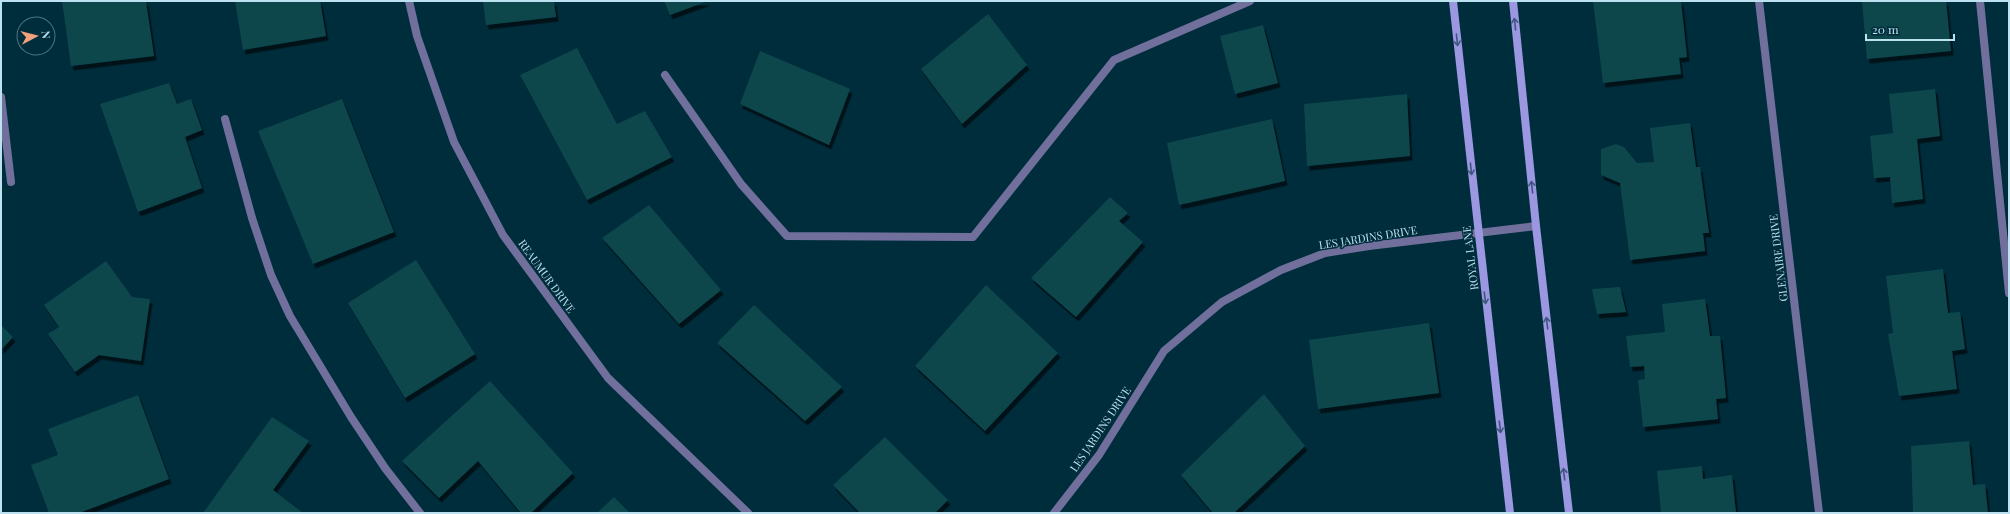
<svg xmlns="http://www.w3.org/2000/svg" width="2010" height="514" viewBox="0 0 2010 514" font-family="'Playfair Display',serif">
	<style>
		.building { fill: #0c464c; filter: url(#shadow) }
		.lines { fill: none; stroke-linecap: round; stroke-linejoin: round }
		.lane { stroke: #71709d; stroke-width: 8 }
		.street { stroke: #71709d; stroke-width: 8 }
		.secondary { stroke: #9b97e0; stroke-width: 8 }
		.oneway { stroke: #3e577e }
		.labels { text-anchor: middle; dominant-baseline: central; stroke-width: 3; stroke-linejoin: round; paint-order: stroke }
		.street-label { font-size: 11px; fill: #bce2f2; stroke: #002d3c }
	</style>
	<defs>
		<filter id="shadow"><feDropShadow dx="2.5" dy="4.5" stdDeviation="0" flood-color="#0009"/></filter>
	</defs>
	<rect width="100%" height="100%" fill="#002d3c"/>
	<!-- building -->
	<path class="building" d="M62 1H146L154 56 71 66Z
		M235 1H320L326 36 243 50Z
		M483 1H554L556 17 486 25Z
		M664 1H708L670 15Z
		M1593 1H1681L1687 57 1679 58 1681 74 1603 83Z
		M1862 1H1946L1951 51 1867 59Z
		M988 14 1027 65 962 124 921 69Z
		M1263 25 1278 83 1235 94 1220 36Z
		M577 48 617 124 645 111 672 157 587 200 520 75Z
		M760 51 850 89 829 145 740 104Z
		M169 83 177 104 191 99 202 130 185 137 202 188 138 212 100 104Z
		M1935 89 1940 136 1917 139 1923 199 1892 203 1890 177 1874 178 1870 136 1893 133 1889 94Z
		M1407 94 1410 156 1307 166 1304 104Z
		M342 99 394 232 313 264 258 131Z
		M1272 119 1285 181 1179 205 1167 143Z
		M1690 123 1696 167H1700L1709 233H1703L1705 251 1630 260 1620 183 1601 175V149L1616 144 1624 147 1637 163 1654 162 1650 128Z
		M1110 197 1128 213 1119 221 1143 242 1076 317 1031 278Z
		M649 205 721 290 679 324 602 238Z
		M416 260 475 354 405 398 348 303Z
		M106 261 132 297 150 299 141 361 99 355 75 372 48 334 59 327 44 305Z
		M1943 269 1948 313 1960 312 1965 349 1952 351 1957 389 1899 396 1888 334 1893 333 1886 276Z
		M986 285 1058 353 985 431 915 366Z
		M1620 287 1626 312 1597 314 1592 289Z
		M1705 299 1710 336H1720L1726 398 1716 399 1718 419 1643 427 1638 380 1645 379 1644 366 1630 367 1626 336 1665 332 1662 304Z
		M754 305 842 387 805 421 717 343Z
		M1429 323 1439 393 1318 409 1309 340Z
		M1 325 13 337 1 350Z
		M490 381 573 473 531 513H521L478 461 439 498 402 461Z
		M1264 394 1305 446 1234 513H1213L1181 475Z
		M138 395 169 479 79 513H49L31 465 58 455 48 429Z
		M272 417 309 441 273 490 303 513H203Z
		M885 437 948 500 935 513H860L833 485Z
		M1969 441 1973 485 1985 484 1988 513H1913L1911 446Z
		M1702 466 1703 479 1732 475 1736 513H1661L1657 471Z
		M614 497 630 513H597Z"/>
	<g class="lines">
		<!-- lane -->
		<path class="lane" d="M1980 1 2009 293
			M665 75 741 184 787 236 973 237 1114 60 1250 1
			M225 119 252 218 271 275 290 316 351 417 385 468 420 513"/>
		<!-- street -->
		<path class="street" d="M409 1 417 36 454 142 503 235 608 378 748 513
			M1759 1 1819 513
			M1 97 11 182
			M1054 513 1099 455 1164 351 1222 302 1281 270 1325 253 1369 246 1536 226"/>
		<!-- secondary -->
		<path class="secondary" d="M1453 1 1510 513
			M1513 1 1536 226 1569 513"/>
	</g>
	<!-- one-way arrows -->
	<defs><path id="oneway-shaft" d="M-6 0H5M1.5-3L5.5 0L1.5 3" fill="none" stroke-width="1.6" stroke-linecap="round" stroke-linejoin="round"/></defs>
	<g class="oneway">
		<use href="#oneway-shaft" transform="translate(1515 24) rotate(-96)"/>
		<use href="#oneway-shaft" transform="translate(1457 40) rotate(84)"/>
		<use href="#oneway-shaft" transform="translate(1471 169) rotate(84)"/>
		<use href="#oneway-shaft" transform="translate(1532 187) rotate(-96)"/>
		<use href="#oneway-shaft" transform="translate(1485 298) rotate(83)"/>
		<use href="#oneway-shaft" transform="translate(1547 323) rotate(-97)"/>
		<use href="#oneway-shaft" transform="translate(1500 427) rotate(83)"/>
		<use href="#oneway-shaft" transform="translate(1564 474) rotate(-97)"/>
	</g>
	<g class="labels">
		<!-- street labels -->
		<g class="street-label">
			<text transform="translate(1368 237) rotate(-9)">LES JARDINS DRIVE</text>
			<text transform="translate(1470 258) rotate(-97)">ROYAL LANE</text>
			<text transform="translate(1778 258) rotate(-97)">GLENAIRE DRIVE</text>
			<text transform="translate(547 276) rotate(54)">REAUMUR DRIVE</text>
			<text transform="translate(1100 429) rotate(-56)">LES JARDINS DRIVE</text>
		</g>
	</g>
	<!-- border -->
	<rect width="2010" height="514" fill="none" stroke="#bce2f2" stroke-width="4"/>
	<!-- north arrow -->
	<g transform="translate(36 36) rotate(83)"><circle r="19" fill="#002d3c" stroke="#4b7585"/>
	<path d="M0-3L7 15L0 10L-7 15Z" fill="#f1a17c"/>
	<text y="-6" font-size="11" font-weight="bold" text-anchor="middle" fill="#bce2f2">N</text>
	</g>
	<!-- scale -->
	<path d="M1866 34v6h88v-6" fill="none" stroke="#bce2f2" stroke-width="2"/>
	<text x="1872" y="34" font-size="12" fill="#bce2f2" stroke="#002d3c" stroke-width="3" paint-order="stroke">20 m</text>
</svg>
